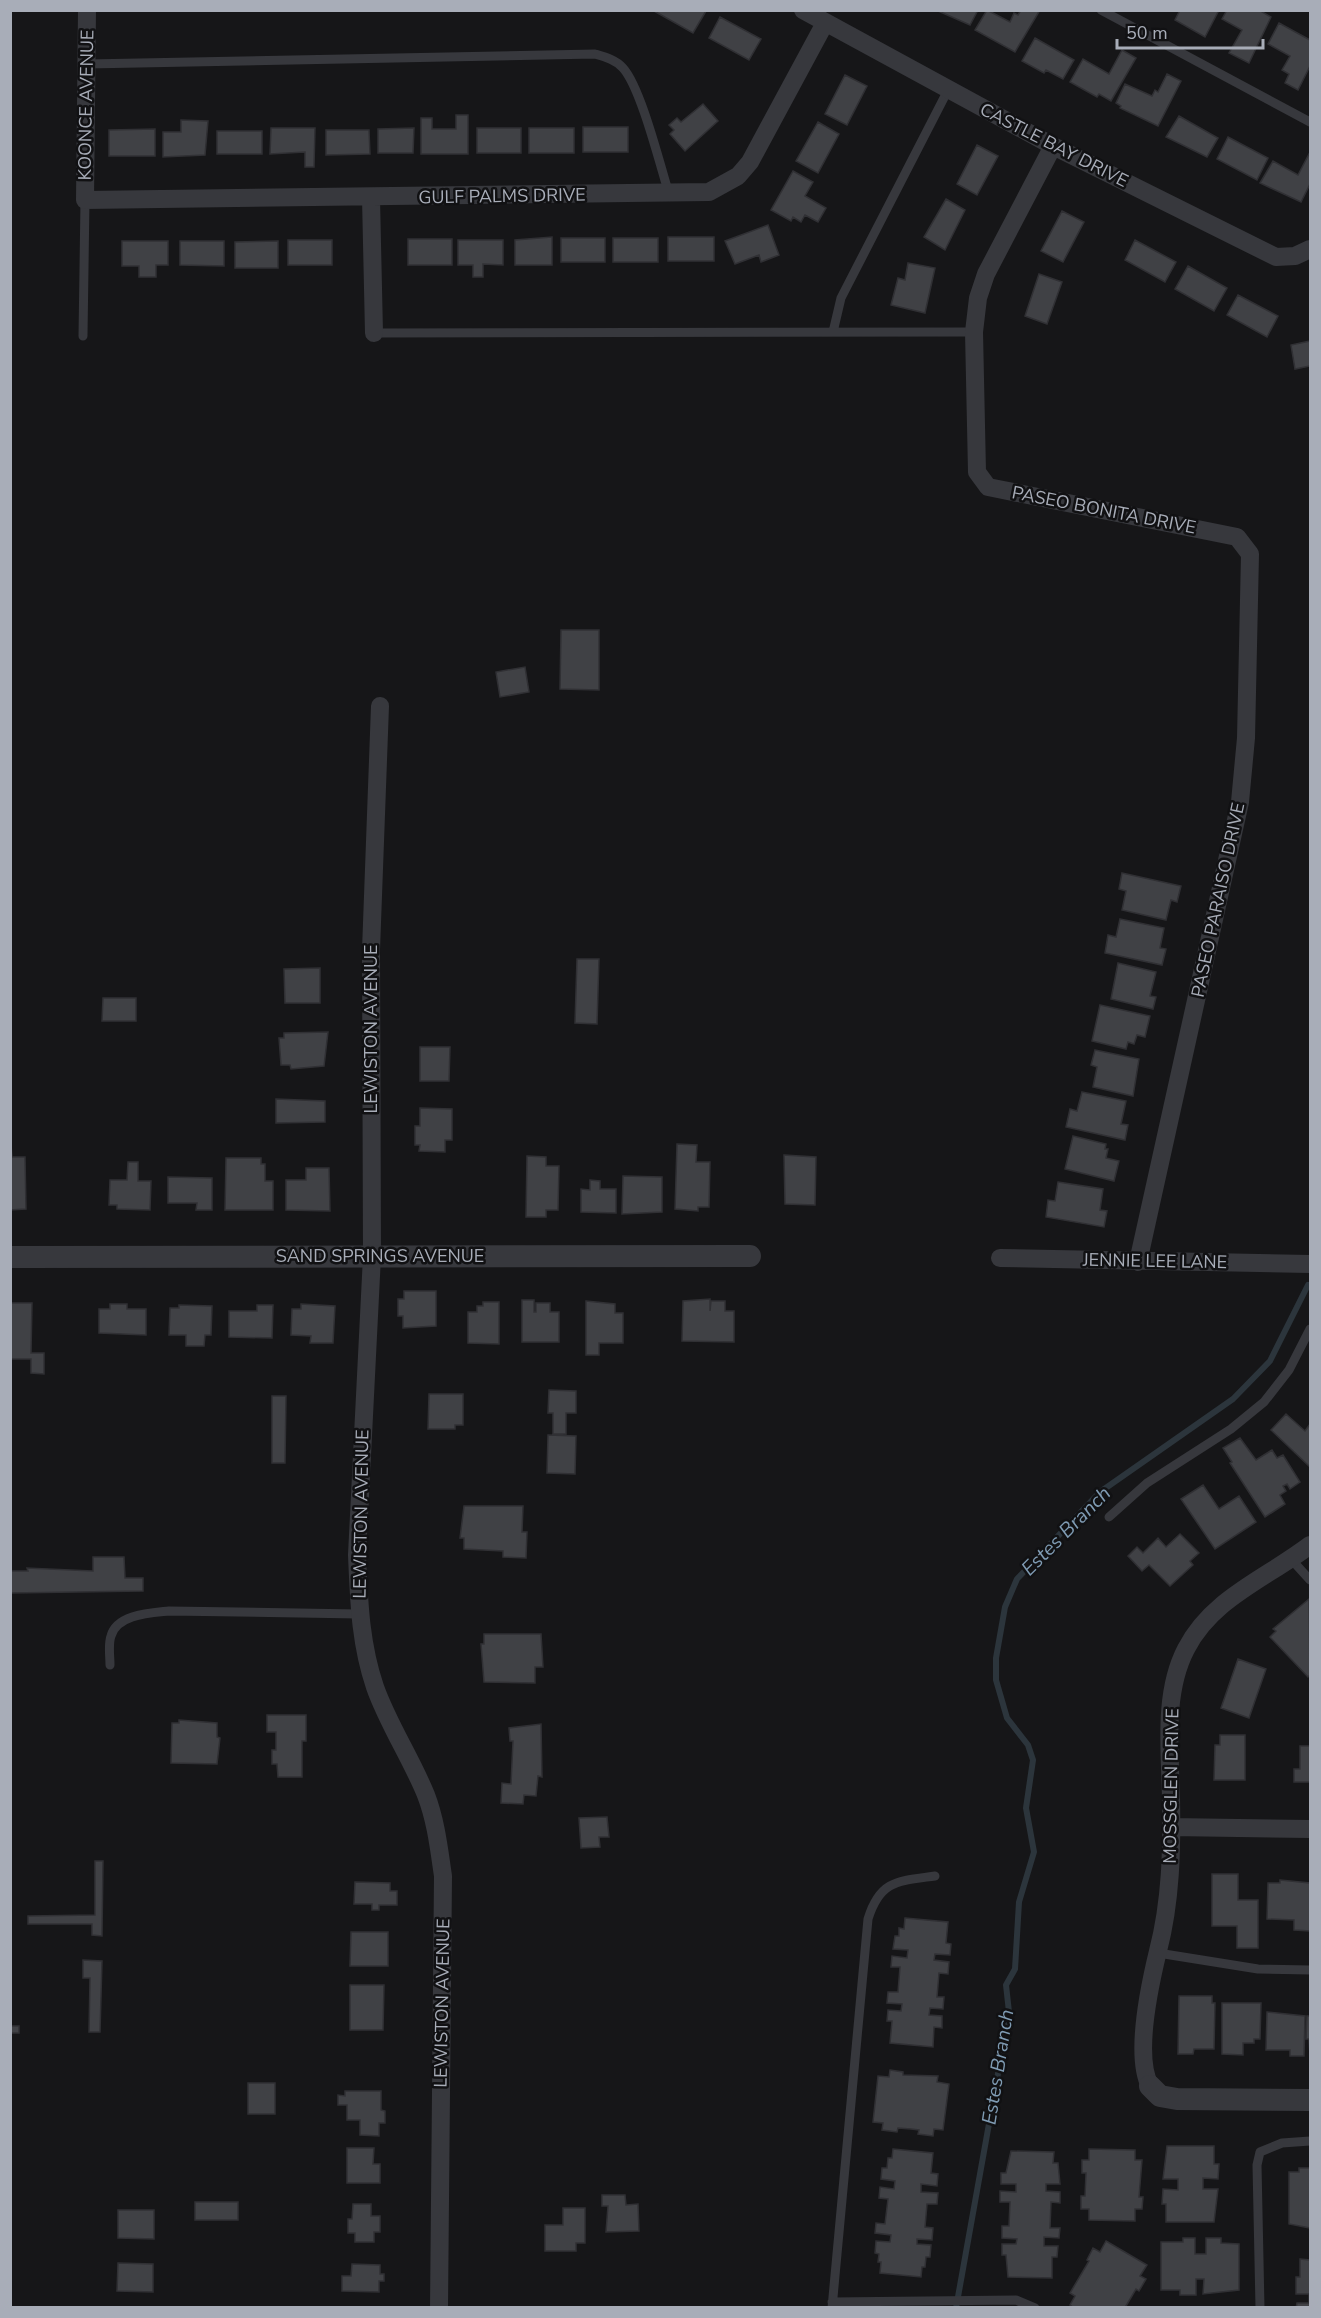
<svg xmlns="http://www.w3.org/2000/svg" width="1321" height="2318" viewBox="0 0 1321 2318" font-family="'Nunito Sans',sans-serif">
	<style>
		.lines { fill: none; stroke-linecap: round; stroke-linejoin: round }
		.stream { stroke: #2c353c; stroke-width: 6 }
		.building { fill: #404145; stroke: #303034; stroke-width: 1.5 }
		.service { stroke: #37383d; stroke-width: 9 }
		.minor { stroke: #37383d; stroke-width: 18 }
		.tertiary { stroke: #37383d; stroke-width: 22 }
		.labels { text-anchor: middle; dominant-baseline: central; stroke-width: 5; stroke-linejoin: round; paint-order: stroke }
		.street-label { font-size: 18px; fill: #a8adb8; stroke: #111113 }
		.water-label { font-size: 20px; font-style: italic; fill: #7f9bb3; stroke: #111113 }
	</style>
	<rect width="100%" height="100%" fill="#161618"/>
	<g class="lines">
		<!-- stream -->
		<path class="stream" d="M956 2308 1009 2012 1006 1985 1015 1969 1019 1902 1034 1852 1026 1808 1033 1760 1028 1745 1007 1718 996 1680V1658L1005 1607 1017 1579 1100 1492 1233 1399 1270 1361 1308 1285"/>
	</g>
	<!-- building -->
	<path class="building" d="M936 10H978L970 25Z
		M987 10 1010 22 1014 13 1018 15 1021 10H1040L1015 52 975 30Z
		M1180 10H1219L1205 37 1175 20Z
		M1227 10H1259L1271 17 1249 63 1229 53 1242 30 1222 19Z
		M706 11 693 33 654 11V10Z
		M720 17 761 39 749 60 709 38Z
		M1279 23 1310 40V66L1298 90 1285 83 1289 74 1282 70 1290 56 1268 44Z
		M1035 38 1074 60 1063 79 1046 70 1044 73 1022 61Z
		M1122 50 1136 58 1111 101 1099 94 1097 97 1070 82 1083 59 1109 74Z
		M1167 74 1181 81 1158 126 1120 108 1121 106 1116 103 1125 84 1152 96 1155 90 1158 92Z
		M845 75 867 86 847 125 825 114Z
		M703 104 718 121 685 151 670 134 674 130 669 125 677 118 681 122Z
		M456 115H468V154H421V118H432V129H456Z
		M1179 116 1218 138 1207 157 1166 137Z
		M181 120 208 121 205 155 163 157V132H181Z
		M818 122 839 134 818 173 796 161Z
		M583 127H628V152H583Z
		M271 128H315L314 167H305V152L270 154Z
		M414 128 413 153H378V129Z
		M477 128H521V153H477Z
		M529 128H574V153H529Z
		M155 129V156H109V130Z
		M326 130H369L370 154 326 155Z
		M217 131H262V154H217Z
		M1228 137 1268 158 1257 180 1217 159Z
		M977 145 998 156 977 195 957 184Z
		M1310 152V184L1301 202 1260 183 1273 161 1298 175Z
		M793 171 813 182 805 196 826 208 818 222 805 215 801 222 793 217 791 221 771 210Z
		M946 199 965 210 945 250 924 237Z
		M1062 211 1084 222 1063 262 1041 251Z
		M768 225 779 255 761 262 759 255 735 264 725 241Z
		M552 237V265H515V240Z
		M668 237H714V261H668Z
		M561 238H605V262H561Z
		M613 238H658V262H613Z
		M408 239H452V265H408Z
		M288 240H332V265H288Z
		M458 240H503V265L483 264V277H473V265H458Z
		M1135 240 1176 262 1165 282 1125 260Z
		M122 241H168V265H156V277H139V266H122Z
		M180 241H224V266L180 265Z
		M278 241V268H235V242Z
		M908 263 935 268 925 313 891 305 898 278 905 280Z
		M1188 266 1227 288 1214 311 1175 289Z
		M1039 274 1062 282 1047 324 1025 316Z
		M1238 295 1278 316 1267 337 1227 315Z
		M1310 341V366L1295 369 1291 345Z
		M561 630H599V690L560 689Z
		M525 667 529 692 500 697 496 672Z
		M1122 873 1181 886 1177 902 1171 900 1166 920 1122 910 1126 891 1119 889Z
		M1120 919 1164 928 1160 948 1166 949 1162 965 1105 953 1108 935 1116 937Z
		M577 959H599L597 1024 575 1023Z
		M1118 963 1156 972 1150 996 1156 997 1153 1009 1111 999Z
		M320 968V1003H285L284 969Z
		M103 998H136V1021H102Z
		M1100 1005 1150 1016 1145 1037 1137 1035 1134 1044 1128 1042 1126 1049 1092 1041Z
		M328 1032 324 1066 291 1069 290 1065H281L279 1038H284V1033Z
		M420 1047H450L449 1081H420Z
		M1095 1050 1139 1059 1133 1096 1093 1087 1097 1067 1091 1065Z
		M1082 1092 1126 1101 1121 1124 1128 1125 1125 1140 1066 1127 1070 1109 1077 1111Z
		M276 1099 325 1101V1122L276 1123Z
		M420 1108 452 1109V1140H445V1152L419 1151 420 1145H415V1126H420Z
		M10 1132 12 1157H25L26 1209 10 1210Z
		M1073 1136 1106 1144 1105 1149H1108L1106 1158 1119 1161 1114 1181 1065 1169Z
		M677 1144 697 1145 696 1162H710L709 1207H698V1211L675 1209Z
		M784 1155 816 1157 815 1205 785 1204Z
		M527 1156 546 1157V1166H559L558 1210H546V1217H526Z
		M226 1158H261V1164H265V1181H273V1210H225Z
		M128 1162H138V1181H151L150 1210 117 1209V1205H109L110 1180H127Z
		M306 1168H329L330 1211 286 1210V1180H306Z
		M623 1176 662 1177V1212L622 1214Z
		M168 1177 212 1178V1210H196L197 1203H168Z
		M590 1180 600 1181V1189H616V1213L581 1212V1189L590 1190Z
		M1058 1182 1103 1189 1100 1210 1107 1211 1104 1227 1046 1217 1048 1200 1055 1201Z
		M404 1291H436V1326L403 1328V1316H398V1299H404Z
		M710 1299V1311L711 1301H725V1311H734V1342L682 1341 683 1301Z
		M522 1300H534V1312H536V1303H550V1312H559V1342H522Z
		M586 1301 615 1304V1313H623V1343H599V1355H586Z
		M483 1302H499V1344L468 1343V1312H477V1306H483Z
		M10 1303H32L31 1353H44V1374L31 1373V1359H10Z
		M110 1304H127V1309H146V1335L99 1333V1309H110Z
		M301 1304 335 1306 333 1343H310L311 1336 291 1335 292 1309H301Z
		M179 1305 212 1306 211 1335H205L204 1346H186V1335H169L170 1308H179Z
		M257 1305H273L272 1338 229 1337V1311H257Z
		M549 1390 576 1391V1413H566V1434H553V1413H548Z
		M429 1394H463V1425H455V1429H428Z
		M272 1396H286L285 1463H272Z
		M1286 1414 1305 1431 1310 1424V1467L1271 1430Z
		M548 1435 576 1436 575 1474 547 1473Z
		M1240 1438 1256 1460 1272 1450 1277 1458 1283 1455 1300 1482 1290 1489 1287 1484 1283 1486 1286 1491 1280 1495 1285 1504 1265 1517 1230 1463 1232 1462 1223 1448Z
		M1203 1485 1219 1509 1239 1496 1256 1522 1215 1549 1181 1499Z
		M464 1506H523L522 1532H527L526 1558 503 1557V1551L464 1549V1538H460Z
		M1180 1534 1199 1553 1190 1561 1193 1565 1170 1586 1149 1565 1142 1571 1128 1556 1137 1547 1143 1553 1158 1538 1166 1547Z
		M93 1557H124L125 1578H143V1591L10 1593V1571H28L27 1568 93 1571Z
		M1309 1599 1310 1675 1308 1677 1270 1637 1276 1631 1273 1629Z
		M484 1634H541L543 1667H535V1683L484 1682 481 1644H484Z
		M1238 1659 1266 1669 1249 1718 1221 1708Z
		M267 1715H306V1741H302V1777H278L277 1764H272V1750H276V1732H267Z
		M179 1720 217 1723V1737L220 1738 217 1764 171 1763 172 1723H179Z
		M541 1724 542 1777 538 1776 536 1796 524 1795 523 1804 501 1803 502 1783 511 1784 513 1741H510L509 1728Z
		M1220 1735H1245V1780H1214L1215 1745H1220Z
		M1300 1746H1310V1782H1294V1769H1300Z
		M607 1817 609 1837H599L600 1847 581 1848 579 1818Z
		M95 1861H103L102 1936 92 1935V1924H28V1916L95 1915Z
		M1212 1874H1238V1900H1258V1948H1237V1926H1212Z
		M1280 1880 1310 1883V1931L1294 1930V1920L1267 1919 1268 1883H1280Z
		M355 1882 390 1883V1891H397V1905H379V1910H372V1904H354Z
		M905 1918 948 1922 946 1943 951 1944 950 1955 935 1954 934 1960 949 1962 948 1974 939 1973 937 1997H944L943 2009 930 2008 929 2015 942 2016V2028L934 2027 933 2047 890 2043 892 2021H887L888 2010 901 2011 902 2004 887 2003 888 1992H898L900 1967H891L892 1956 907 1958 908 1950 893 1949 895 1936H899V1928L904 1929Z
		M351 1932H388V1966H350Z
		M83 1960 102 1961 100 2032H89L90 1978H83Z
		M350 1985H384L383 2030H350Z
		M1179 1996H1212V2003H1215L1214 2049H1194L1193 2054H1178Z
		M1222 2003H1261L1260 2039H1254V2043H1243V2055L1222 2054Z
		M1267 2012 1305 2016 1304 2056H1290V2050H1266Z
		M1307 2016H1310V2056L1309 2039H1306Z
		M10 2026H19V2033H10Z
		M890 2070 903 2072V2075L938 2076 937 2082 949 2084 943 2130 934 2129 933 2136 918 2134 919 2130 911 2129 898 2128 897 2132 882 2130 883 2123 873 2122 878 2076 889 2077Z
		M248 2083H275V2114H248Z
		M345 2091H381V2110L385 2111V2123H379V2136L360 2135V2120H347V2105H338V2095L345 2096Z
		M1167 2146H1214V2164H1219L1218 2179 1203 2178V2189H1218L1214 2222H1166V2204H1162L1163 2189 1178 2190V2179H1163Z
		M347 2148H374L373 2164H380V2183H347Z
		M893 2149 933 2153 931 2173 938 2174 937 2186 921 2184V2192L938 2193 937 2204H927L925 2227 933 2228 932 2240 917 2239V2244L931 2245 930 2257H926L925 2267H922L921 2277 880 2273 881 2262H878L879 2254 875 2253 876 2241 890 2242 891 2235 875 2233 876 2223 885 2224 888 2199 879 2198 880 2187 894 2189 895 2181 881 2179 882 2168H887L888 2158H892Z
		M1089 2149 1135 2150V2160H1142L1139 2197H1143L1142 2209H1135V2221L1089 2220V2209H1081V2196H1085L1086 2173H1082V2160H1089Z
		M1011 2151 1054 2152 1053 2163H1058L1060 2184H1046V2191L1060 2192V2203L1051 2202 1050 2228H1060L1059 2238 1044 2237V2246H1058L1057 2257H1052V2278L1008 2277 1006 2255H1002V2244H1016L1017 2239 1002 2238V2226H1009L1010 2202H1000V2191L1016 2192V2184H1001V2173H1006Z
		M1299 2168H1310V2228L1289 2224V2172H1299Z
		M602 2195H625L626 2205 638 2204 639 2231 606 2232 608 2206H602Z
		M195 2202H238V2220H195Z
		M353 2204H371V2216H380V2232H374V2242H355V2233H348V2219H352Z
		M563 2208H585V2243H576V2251H545V2225H563Z
		M118 2210H154V2239L118 2238Z
		M1183 2238H1195V2254H1206V2238H1221V2243L1239 2244V2290L1203 2294 1204 2279H1196V2295H1180V2290H1161V2242H1183Z
		M1106 2241 1147 2265 1140 2276 1146 2279 1139 2291 1136 2289 1126 2306 1128 2308H1074L1070 2305 1075 2296 1070 2293 1089 2261 1087 2260 1093 2248 1100 2252Z
		M1300 2259 1310 2260V2308H1296L1297 2303H1309V2294H1296V2277H1300Z
		M118 2263 153 2264V2292L117 2291Z
		M352 2264 380 2265V2274H384V2281H379V2292L342 2291V2276H351Z"/>
	<g class="lines">
		<!-- service -->
		<path class="service" d="M1101 10 1310 122
			M87 64 595 54C605 57 616 60 623 68 641 88 660 165 669 194
			M833 332 841 298 948 90
			M374 333 974 332
			M83 336 85 200
			M1109 1517 1147 1483 1231 1429 1264 1402 1289 1370 1310 1329
			M1291 1559 1310 1580
			M110 1665C110 1656 108 1644 111 1636 117 1614 151 1613 169 1611L359 1614
			M1158 1953 1258 1969 1310 1970
			M832 2302 1016 2300 1035 2308
			M832 2308 868 1919C880 1880 898 1881 935 1876
			M1260 2308 1257 2165 1260 2152 1282 2143 1310 2141"/>
		<!-- minor -->
		<path class="minor" d="M87 10 85 200 709 192 738 176 750 162 825 23
			M803 10 1053 146 1276 257 1295 256 1310 249
			M1053 146 986 274 978 298 974 332 977 472 988 487 1237 537 1250 554 1246 738 1240 802 1138 1262
			M371 198 374 333
			M380 706 371 950 372 1256 357 1555C359 1600 360 1643 375 1687 388 1724 411 1758 426 1795 436 1821 439 1849 443 1876L439 2308
			M1000 1258 1310 1264
			M1171 1827 1310 1829
			M1150 2086C1134 2055 1150 1984 1158 1951 1171 1901 1172 1849 1171 1797 1170 1750 1163 1693 1186 1649 1212 1598 1267 1578 1310 1545"/>
		<!-- tertiary -->
		<path class="tertiary" d="M10 1257 750 1256
			M1150 2086 1160 2096 1177 2099 1310 2100"/>
	</g>
	<g class="labels">
		<!-- street labels -->
		<g class="street-label">
			<text transform="translate(86 105) rotate(-89)">KOONCE AVENUE</text>
			<text transform="translate(1054 145) rotate(27)">CASTLE BAY DRIVE</text>
			<text transform="translate(502 196) rotate(-1)">GULF PALMS DRIVE</text>
			<text transform="translate(1104 510) rotate(11)">PASEO BONITA DRIVE</text>
			<text transform="translate(1218 900) rotate(-78)">PASEO PARAISO DRIVE</text>
			<text transform="translate(371 1029) rotate(-90)">LEWISTON AVENUE</text>
			<text x="380" y="1256">SAND SPRINGS AVENUE</text>
			<text transform="translate(1155 1261) rotate(1)">JENNIE LEE LANE</text>
			<text transform="translate(361 1514) rotate(-89)">LEWISTON AVENUE</text>
			<text transform="translate(1171 1786) rotate(-89)">MOSSGLEN DRIVE</text>
			<text transform="translate(442 2003) rotate(-89)">LEWISTON AVENUE</text>
		</g>
		<!-- water labels -->
		<g class="water-label">
			<text transform="translate(1066 1531) rotate(-45)">Estes Branch</text>
			<text transform="translate(998 2067) rotate(-81)">Estes Branch</text>
		</g>
	</g>
	<!-- border -->
	<rect width="1321" height="2318" fill="none" stroke="#a8adb8" stroke-width="24"/>
	<!-- scale -->
	<path d="M1117 39v9h146v-9" fill="none" stroke="#a8adb8" stroke-width="3"/>
	<text x="1126" y="39" font-size="18" fill="#a8adb8" stroke="#111113" stroke-width="4.5" paint-order="stroke">50 m</text>
</svg>
